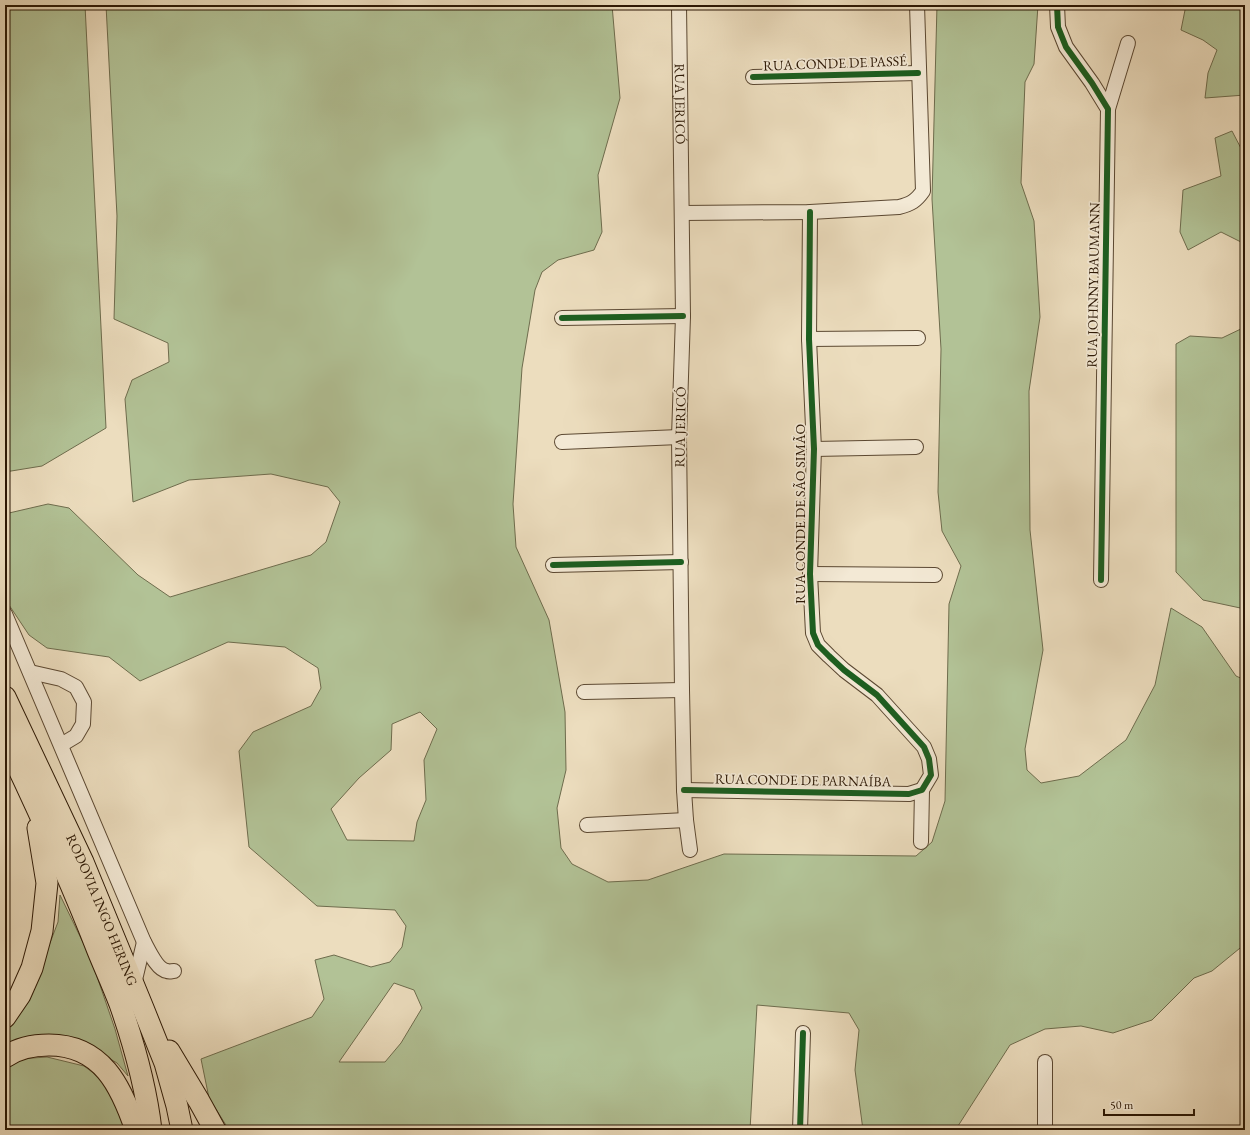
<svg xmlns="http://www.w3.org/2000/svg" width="1250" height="1135" viewBox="0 0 1250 1135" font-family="'EB Garamond',serif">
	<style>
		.green { fill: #b2c296; stroke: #6e6c4d; fill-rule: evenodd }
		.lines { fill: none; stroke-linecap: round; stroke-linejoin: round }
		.minor-casing { stroke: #5b4832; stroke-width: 16 }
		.highway-casing { stroke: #2b1704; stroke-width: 23 }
		.minor { stroke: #f3e9d5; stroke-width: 14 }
		.highway { stroke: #ecddbe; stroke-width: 21 }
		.cycleway-casing { stroke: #f3e9d5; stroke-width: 8 }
		.cycleway { stroke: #1b5e20; stroke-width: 6 }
		.labels { text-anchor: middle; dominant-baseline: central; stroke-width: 3.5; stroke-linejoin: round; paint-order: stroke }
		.street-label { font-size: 14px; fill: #2b1704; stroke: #f3e9d5 }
	</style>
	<rect width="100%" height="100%" fill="#ecddbe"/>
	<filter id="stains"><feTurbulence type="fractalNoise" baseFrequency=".005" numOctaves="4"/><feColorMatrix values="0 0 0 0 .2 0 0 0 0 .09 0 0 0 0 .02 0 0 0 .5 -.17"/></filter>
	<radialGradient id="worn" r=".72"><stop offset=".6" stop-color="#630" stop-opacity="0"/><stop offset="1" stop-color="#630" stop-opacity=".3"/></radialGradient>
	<!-- green -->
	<path class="green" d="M5 5H85L106 428 42 466 5 472Z
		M106 5H612L620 98 598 175 602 232 594 250 558 260 542 272 535 290 522 368 513 504 516 547 549 620 565 712 566 770 557 808 561 848 572 864 608 882 648 880 724 854 916 856 932 842 945 801 949 604 961 566 942 531 938 492 941 349 932 199 937 5H1038L1034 64 1025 82 1021 183 1034 221 1040 317 1029 391 1030 530 1043 650 1025 749 1027 770 1041 783 1079 776 1126 740 1155 685 1171 608 1202 627 1236 676 1245 680V944L1212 971 1194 978 1152 1020 1113 1033 1081 1026 1045 1029 1010 1045 958 1126 957 1130H863L855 1070 859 1030 849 1013 757 1005 750 1130H229L209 1098 201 1059 312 1017 324 999 315 960 334 955 371 967 390 962 402 947 406 926 395 910 317 906 249 847 239 751 253 732 311 706 321 688 318 668 285 647 228 642 140 681 109 657 47 648 29 635 7 602 5 595V515L9 513 48 504 69 508 138 575 170 597 311 555 326 542 340 502 328 487 271 474 189 480 133 502 125 399 132 380 169 362 168 343 114 319 117 216ZM420 712 437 729 424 760 426 800 417 822 414 841 347 840 331 809 359 778 391 750 392 724ZM394 983 414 990 422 1008 401 1043 385 1062H339Z
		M1186 5H1242L1245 38V95L1205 98 1208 73 1217 50 1203 40 1181 30Z
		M1232 131 1245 156V244L1221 232 1188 250 1180 232 1183 190 1221 176 1215 138Z
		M1245 327V609L1203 600 1176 572V344L1190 336 1222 338Z
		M60 895 91 959 115 1029 128 1076 117 1063 85 1044 5 1049V1028L32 990 58 922Z
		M47 1057 84 1066 108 1084 128 1130H5V1066L18 1059Z"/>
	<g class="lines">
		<defs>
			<g id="minor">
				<path id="s1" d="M679 5 683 316 679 437 682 690 684 790 686 820 690 850"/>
				<path d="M1057 5 1058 27 1066 47 1092 83 1108 109 1101 580"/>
				<path d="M753 77 918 73"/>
				<path d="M1108 109 1128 43"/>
				<path d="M810 212 809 339 814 449 810 574 813 633 818 645 829 656 844 670 877 695 924 747 929 759 931 775 922 790 921 842"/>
				<path d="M682 213 810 212 899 207C911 204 916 201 923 191L917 5"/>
				<path d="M562 318 683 316"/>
				<path d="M809 339 918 338"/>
				<path d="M562 442 679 437"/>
				<path d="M814 449 916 447"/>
				<path d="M553 565 681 562"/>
				<path d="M810 574 935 575"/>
				<path d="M5 614 144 942C148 949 157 970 167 971 169 972 172 971 174 971"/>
				<path d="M30 672 61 679 76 687 84 702 83 724 76 736 61 745"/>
				<path d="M584 692 682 690"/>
				<path d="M684 790 909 794 922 790"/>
				<path d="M587 825 686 820"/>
				<path d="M134 984 144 942"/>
				<path d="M800 1130 803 1033"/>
				<path d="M1045 1130V1062"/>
			</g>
			<g id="highway">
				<path id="s2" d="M5 697 83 862 143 1008 165 1063 177 1106 182 1130"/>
				<path d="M5 740C38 809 70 879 98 951 105 968 113 986 120 1004 134 1044 146 1087 151 1130"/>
				<path d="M5 1017 20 995 32 968 42 931 47 883 38 828"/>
				<path d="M169 1051 199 1101 215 1130"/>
				<path d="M5 1057C18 1048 33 1045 49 1045 102 1045 121 1086 136 1130"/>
			</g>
		</defs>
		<!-- minor casing -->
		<use href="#minor" class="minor-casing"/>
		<!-- highway casing -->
		<use href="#highway" class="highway-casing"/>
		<!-- minor -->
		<use href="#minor" class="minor"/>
		<!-- highway -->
		<use href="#highway" class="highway"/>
		<defs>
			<path id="cycleway" d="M1057 5 1058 27 1066 47 1092 83 1108 109 1101 580
				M753 77 918 73
				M562 318 683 316
				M553 565 681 562
				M684 790 909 794 922 790 931 775 929 759 924 747 877 695 844 670 829 656 818 645 813 633 810 574 814 449 809 339 810 212
				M800 1130 803 1033"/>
		</defs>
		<!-- cycleway casing -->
		<use href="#cycleway" class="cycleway-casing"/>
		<!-- cycleway -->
		<use href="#cycleway" class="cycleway"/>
	</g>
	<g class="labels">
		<!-- street labels -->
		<g class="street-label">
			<text transform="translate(835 63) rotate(-2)">RUA CONDE DE PASSÉ</text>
			<text stroke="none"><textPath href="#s1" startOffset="99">RUA JERICÓ</textPath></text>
			<text transform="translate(1093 285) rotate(-89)">RUA JOHNNY BAUMANN</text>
			<text transform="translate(680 427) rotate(-89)">RUA JERICÓ</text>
			<text transform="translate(800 514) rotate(-90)">RUA CONDE DE SÃO SIMÃO</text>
			<text transform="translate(803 780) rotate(1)">RUA CONDE DE PARNAÍBA</text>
			<text stroke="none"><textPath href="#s2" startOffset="234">RODOVIA INGO HERING</textPath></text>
		</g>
	</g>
	<!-- margin -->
	<rect width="1250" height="1135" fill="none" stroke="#ecddbe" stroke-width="20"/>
	<rect x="6" y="6" width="1238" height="1123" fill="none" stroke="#2b1704" stroke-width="2"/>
	<rect x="10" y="10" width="1230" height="1115" fill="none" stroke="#2b1704"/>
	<!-- scale -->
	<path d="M1104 1109v6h90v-6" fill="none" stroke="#2b1704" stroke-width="2"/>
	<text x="1110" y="1109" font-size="12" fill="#2b1704" stroke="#f3e9d5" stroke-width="3" paint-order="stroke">50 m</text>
	<rect width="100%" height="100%" filter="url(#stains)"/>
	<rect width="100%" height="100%" fill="url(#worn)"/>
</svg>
